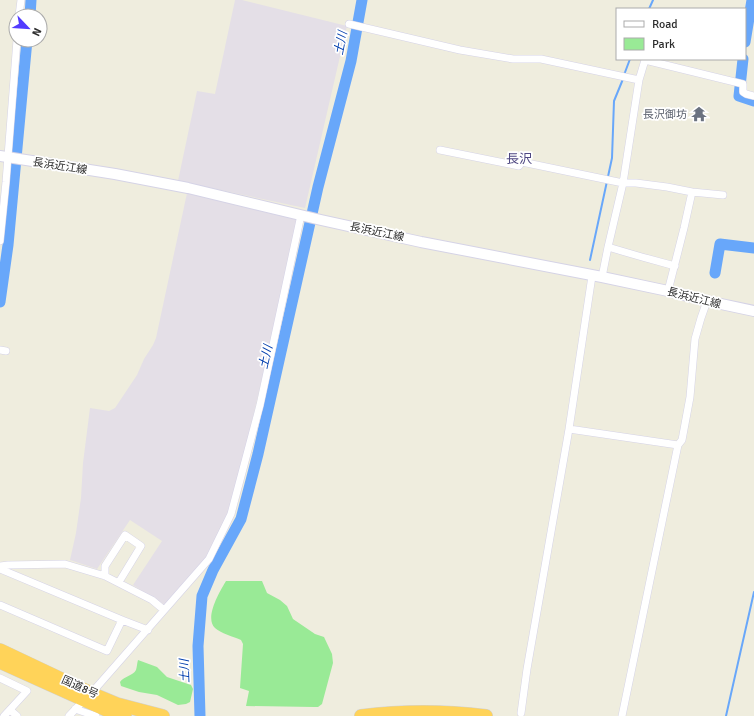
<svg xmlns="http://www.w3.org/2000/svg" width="754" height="716" viewBox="0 0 754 716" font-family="Signika,'Noto Sans JP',sans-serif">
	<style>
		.industrial { fill: #e4dfe7 }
		.green { fill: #99ea96 }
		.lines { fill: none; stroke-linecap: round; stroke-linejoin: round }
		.stream { stroke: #68a7fa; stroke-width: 2 }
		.river { stroke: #68a7fa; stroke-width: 11 }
		.street-casing { stroke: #d5d3e6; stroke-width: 8 }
		.secondary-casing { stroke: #d5d3e6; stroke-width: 12 }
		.highway-casing { stroke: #d1d1d1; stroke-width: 14 }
		.street { stroke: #fff; stroke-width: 7 }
		.secondary { stroke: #fff; stroke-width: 10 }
		.highway { stroke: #ffd359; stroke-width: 13 }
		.labels { text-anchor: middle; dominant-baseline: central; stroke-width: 3.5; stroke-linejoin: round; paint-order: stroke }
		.worship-label { font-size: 11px; fill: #5b616d; stroke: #fff; text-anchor: end }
		.street-label { font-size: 11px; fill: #2d2d2d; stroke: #fff }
		.water-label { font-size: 12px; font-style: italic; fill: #003dad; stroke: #fff }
		.quarter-label { font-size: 13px; fill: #4f4882; stroke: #fff }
	</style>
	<rect width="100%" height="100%" fill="#efedde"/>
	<!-- industrial -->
	<path class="industrial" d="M235 0H242L347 26 305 208 178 181 197 91 215 94Z
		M187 193 298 216 278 310 246 446 229 511 207 556 165 605 133 585 162 541 130 520 97 569 70 560 76 533 81 498 83 463 90 408 109 411 115 408 137 375 144 359 153 345 156 338Z"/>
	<!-- green -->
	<path class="green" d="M226 581H262L267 593 280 600 287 606 293 619 315 634 324 637 332 654 333 663 322 704 318 707H314L246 706 249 691 240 688 243 644 241 640C234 637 220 633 215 628 204 618 220 591 226 581Z
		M138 660 157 667 167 677 191 685 193 689 190 702 186 704 178 705 157 695 139 692 121 686 120 682C124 676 133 676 136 670 137 667 137 663 138 660Z"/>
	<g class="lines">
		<!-- stream -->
		<path class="stream" d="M649 9 653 0
			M624 75 630 59
			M590 260 612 158 614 101 623 79
			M726 716 754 592"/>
		<!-- river -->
		<path class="river" d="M30 16 31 0
			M745 42 752 0
			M743 59 739 96 754 101
			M715 273 720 244 754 248
			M0 302 8 245 27 40
			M200 716 198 646 202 596 213 570 241 519 258 454 318 187 351 61 362 0"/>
		<defs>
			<path id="street" d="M19 16 21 0
				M349 24 460 50 513 59H541L639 80
				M440 150 519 166 522 162 623 183H636L667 187 692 192 723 195
				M0 241 6 182 17 40
				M608 247 642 257 675 266
				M602 277 608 247 623 183 639 80 645 60 743 84V92L746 94 754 96
				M668 291 684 228 692 192
				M0 350 6 351
				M569 429 678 445
				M0 566 8 565 65 564 105 576 152 600 164 610
				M0 569 122 620 148 630
				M105 576V566L125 535 141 546 119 582
				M0 605 107 651 122 620
				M0 678 27 691 4 716
				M93 694 95 689 209 559 231 514 260 405 301 215
				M75 709 96 716
				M10 710 17 716
				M521 713 527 669 569 429 592 276
				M69 716 84 700
				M622 716 678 445 682 440 690 397 695 339 701 318 707 301"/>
			<path id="secondary" d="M0 156 115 174 188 188 321 220 421 242 602 277 668 291 707 301 754 311"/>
			<path id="highway" d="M0 650 93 694 117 704 163 716
				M0 662 113 713 125 716
				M361 716C400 711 446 711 486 716"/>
		</defs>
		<!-- street casing -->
		<use href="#street" class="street-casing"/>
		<!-- secondary casing -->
		<use href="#secondary" class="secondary-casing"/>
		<!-- highway casing -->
		<use href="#highway" class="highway-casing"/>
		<!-- street -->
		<use href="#street" class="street"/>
		<!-- secondary -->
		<use href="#secondary" class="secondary"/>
		<!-- highway -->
		<use href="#highway" class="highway"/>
	</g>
	<!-- icons -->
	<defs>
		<symbol id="temple-bare" viewBox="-9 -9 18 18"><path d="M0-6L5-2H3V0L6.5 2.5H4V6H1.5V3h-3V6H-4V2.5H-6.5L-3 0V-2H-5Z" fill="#6b7280" stroke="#fff" stroke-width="2.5" paint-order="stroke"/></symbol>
	</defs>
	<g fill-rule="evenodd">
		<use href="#temple-bare" x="688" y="103" width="22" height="22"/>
	</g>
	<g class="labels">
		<!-- worship labels -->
		<g class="worship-label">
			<text x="687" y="114">長沢御坊</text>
		</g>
		<!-- street labels -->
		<g class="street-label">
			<text transform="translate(60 166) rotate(9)">長浜近江線</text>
			<text transform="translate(377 232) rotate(12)">長浜近江線</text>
			<text transform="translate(694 298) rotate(14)">長浜近江線</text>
			<text transform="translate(80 687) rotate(24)">国道8号</text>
		</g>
		<!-- water labels -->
		<g class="water-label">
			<text transform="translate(341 43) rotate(-79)">土川</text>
			<text transform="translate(266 357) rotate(-77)">土川</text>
			<text transform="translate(185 671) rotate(-92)">土川</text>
		</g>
		<!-- quarter labels -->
		<g class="quarter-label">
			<text x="519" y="159">長沢</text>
		</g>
	</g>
	<!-- legend -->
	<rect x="616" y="8" width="130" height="52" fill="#ffffff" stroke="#ababab"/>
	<rect x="624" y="21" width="20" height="6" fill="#ffffff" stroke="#ababab"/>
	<text x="652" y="28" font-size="12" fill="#2d2d2d">Road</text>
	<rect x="624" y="38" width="20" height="12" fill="#99ea96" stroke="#ababab"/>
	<text x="652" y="48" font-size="12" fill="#2d2d2d">Park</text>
	<!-- north arrow -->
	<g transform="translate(28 28) rotate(115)"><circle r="19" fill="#ffffff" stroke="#ababab"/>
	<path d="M0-3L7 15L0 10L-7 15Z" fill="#523bff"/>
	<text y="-6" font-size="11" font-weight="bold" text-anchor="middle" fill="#2d2d2d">N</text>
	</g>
</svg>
